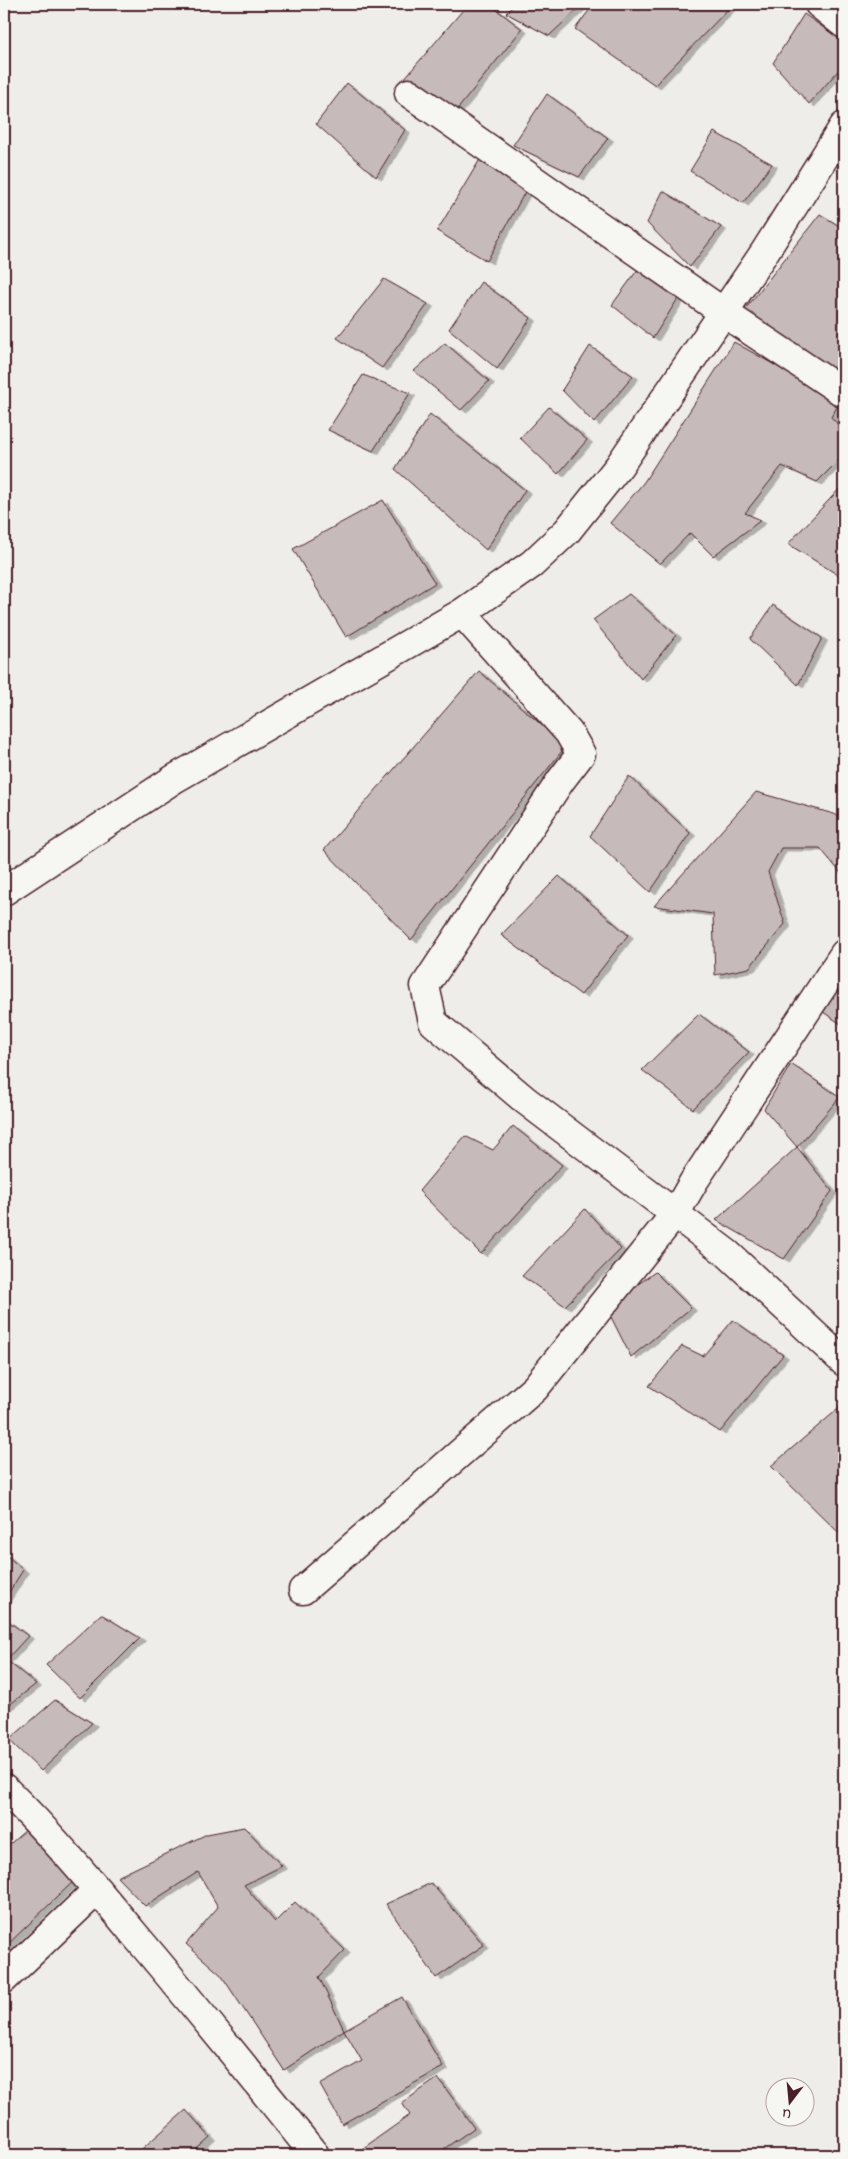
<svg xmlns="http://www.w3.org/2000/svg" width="848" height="2159" viewBox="0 0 848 2159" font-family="'Indie Flower',sans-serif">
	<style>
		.building { fill: #c6babb; stroke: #4a1f2b; filter: url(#shadow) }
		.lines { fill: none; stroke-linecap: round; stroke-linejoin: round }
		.street-casing { stroke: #4a1f2b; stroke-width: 31 }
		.street { stroke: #f6f6f2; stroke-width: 28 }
	</style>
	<defs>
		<filter id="shadow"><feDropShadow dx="5.5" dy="3" stdDeviation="0" flood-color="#0004"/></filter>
	</defs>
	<rect width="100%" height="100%" fill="#efedea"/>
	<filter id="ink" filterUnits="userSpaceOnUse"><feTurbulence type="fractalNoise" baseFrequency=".02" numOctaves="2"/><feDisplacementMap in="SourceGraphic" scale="10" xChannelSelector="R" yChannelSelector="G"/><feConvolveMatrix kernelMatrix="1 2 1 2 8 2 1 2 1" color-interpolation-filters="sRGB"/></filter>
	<g filter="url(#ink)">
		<!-- building -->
		<path class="building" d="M468 4H489L522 29 452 116 404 79Z
			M515 4H583L549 36 506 13Z
			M594 4H733L655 85 575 29Z
			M804 14 844 42V64L809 104 773 63Z
			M347 83 405 130 376 177 316 124Z
			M547 94 608 138 579 177 513 145Z
			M714 132 772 164 743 203 690 171Z
			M482 156 531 181 487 261 437 231Z
			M663 191 721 227 690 267 647 223Z
			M820 214 844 229V386L739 317Z
			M644 261 684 289 653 338 612 305Z
			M384 279 428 304 382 368 337 338Z
			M481 282 531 318 497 369 449 329Z
			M734 342 840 402 831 417 844 431V455L817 482 782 466 745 513 761 520 713 556 690 533 660 564 610 523 644 482Z
			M445 343 489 381 461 410 414 371Z
			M590 346 633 376 594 423 562 390Z
			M363 375 410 393 373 451 328 430Z
			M549 407 587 440 558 474 520 438Z
			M430 414 525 490 486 550 395 469Z
			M844 484V577L843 578 788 544Z
			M383 500 435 583 346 637 293 549Z
			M629 594 676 635 641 679 593 620Z
			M773 605 822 638 798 685 750 639Z
			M479 671 566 746 411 940 324 850Z
			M629 776 690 833 650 892 590 836Z
			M756 792 834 814 844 819V877L820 848H781L768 872 785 924 749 968 715 975 713 914 654 906Z
			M559 876 628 935 581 995 501 935Z
			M844 977V1026L823 1012Z
			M699 1014 749 1052 693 1109 642 1070Z
			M791 1064 840 1097 797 1147 764 1109Z
			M513 1126 562 1165 481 1254 419 1191 465 1136 493 1150Z
			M797 1147 832 1191 784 1259 716 1220Z
			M585 1209 621 1249 565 1306 522 1276Z
			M655 1272 691 1308 631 1357 606 1307Z
			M733 1320 783 1355 720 1432 649 1386 682 1346 703 1356Z
			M844 1404V1538L771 1466Z
			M4 1553 23 1570 4 1600Z
			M101 1614 140 1638 80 1698 46 1665Z
			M4 1618 28 1636 6 1660 36 1684 4 1709Z
			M55 1700 92 1723 41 1771 9 1740Z
			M34 1823 79 1876 4 1948V1849Z
			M244 1827 282 1866 244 1885 275 1922 295 1902 345 1950 319 1977 344 2030 284 2070 221 1975 186 1944 218 1907 198 1872 145 1906 117 1877 207 1834Z
			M431 1883 484 1945 436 1978 386 1904Z
			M402 1997 443 2067 342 2124 320 2085 362 2061 344 2030Z
			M438 2078 474 2128 435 2155H361L359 2151 410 2115 402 2103Z
			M186 2110 210 2137 190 2155H135Z"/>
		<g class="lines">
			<defs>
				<path id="street" d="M819 4 844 24
					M409 93 736 321 844 393
					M462 613 569 733 581 754 561 780 425 986 433 1022 525 1100 728 1254 844 1362
					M4 891 174 779 462 613 532 564 567 531 619 466 764 253 844 126
					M303 1590 535 1388 675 1214 694 1181 844 954
					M4 1788C51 1834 93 1884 135 1935 196 2007 256 2081 315 2155
					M4 1979 97 1890"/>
			</defs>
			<!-- street casing -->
			<use href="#street" class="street-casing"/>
			<!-- street -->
			<use href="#street" class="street"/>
		</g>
	</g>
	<!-- margin -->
	<rect width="848" height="2159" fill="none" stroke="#f6f6f2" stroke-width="20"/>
	<rect x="10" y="10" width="828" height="2139" fill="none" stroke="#4a1f2b" stroke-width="2" filter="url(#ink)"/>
	<!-- north arrow -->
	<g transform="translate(790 2102) rotate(196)"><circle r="24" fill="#f6f6f2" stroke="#b1a0a2"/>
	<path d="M0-4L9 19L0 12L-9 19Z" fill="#4a1f2b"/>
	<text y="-8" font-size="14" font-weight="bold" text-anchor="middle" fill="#4a1f2b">U</text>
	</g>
</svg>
